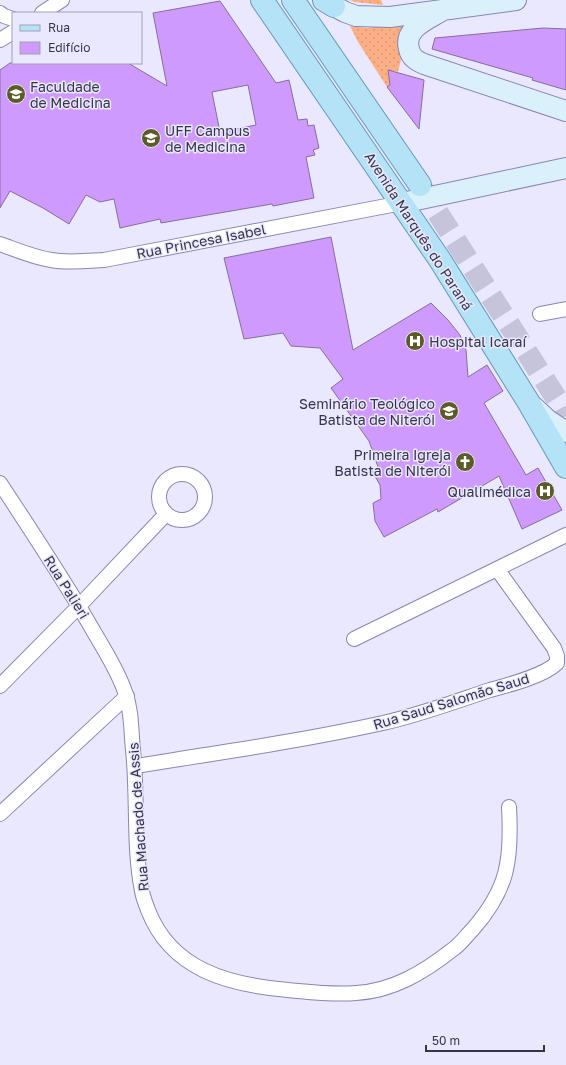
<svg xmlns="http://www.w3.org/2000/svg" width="566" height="1065" viewBox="0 0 566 1065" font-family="'Golos Text',sans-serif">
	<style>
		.grass { fill: url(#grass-dots) }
		.building { fill: #cf9afd; stroke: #866e9c; fill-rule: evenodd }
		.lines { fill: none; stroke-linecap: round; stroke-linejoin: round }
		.primary-tunnel { stroke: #c5c4da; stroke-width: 22; stroke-dasharray: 22 11; stroke-linecap: butt }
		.street-casing { stroke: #8985b7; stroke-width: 16 }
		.secondary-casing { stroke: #8985b7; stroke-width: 22 }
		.primary-casing { stroke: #6799b7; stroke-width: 24 }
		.street { stroke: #fff; stroke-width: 14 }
		.secondary { stroke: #daf1fb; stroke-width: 20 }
		.primary { stroke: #b4e3f7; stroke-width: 22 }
		.labels { text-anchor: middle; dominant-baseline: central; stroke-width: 3; stroke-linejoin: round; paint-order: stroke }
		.poi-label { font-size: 14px; fill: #363449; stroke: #e9e8fe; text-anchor: start }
		.street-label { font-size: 14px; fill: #363449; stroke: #e9e8fe }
	</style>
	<defs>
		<pattern id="grass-dots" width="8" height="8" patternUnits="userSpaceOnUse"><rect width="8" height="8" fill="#fdae85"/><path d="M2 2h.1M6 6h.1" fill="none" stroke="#d99674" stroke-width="1.8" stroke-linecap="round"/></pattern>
	</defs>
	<rect width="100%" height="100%" fill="#e9e8fe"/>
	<!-- grass -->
	<path class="grass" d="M350 0H381L383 5 355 2Z
		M408 22 402 55 398 72 394 71 390 73 393 84 387 87 358 42 350 26 367 28Z"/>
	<!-- building -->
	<path class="building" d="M220 1 276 83 289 80 298 120 307 119 308 126 314 125 319 148 313 150 315 155 306 157 314 198 273 206 272 204 161 223 160 219 120 228 114 199 100 202 86 195 69 224 43 208 10 191 0 208V70L10 63H128L167 86 153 13ZM248 85 256 125 220 132 212 92Z
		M543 28 566 29V90L532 80 533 78 432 49 435 38Z
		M388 70 424 80 419 129 387 87 390 85Z
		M331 237 353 350 431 303 448 320 460 335 466 350 468 377 487 365 503 391 484 403 526 475 538 468 562 510 522 529 499 476 438 512 437 509 384 537 375 521 373 503 381 499 380 485 372 471 378 467 369 441 331 388 343 379 320 348 291 346 283 333 244 339 224 258Z"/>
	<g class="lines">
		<!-- primary-tunnel -->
		<path class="primary-tunnel" d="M420 185 558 401 566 416"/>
		<defs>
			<path id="street" d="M0 13 4 16 13 19
				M42 13 62 0
				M0 40 13 32
				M0 244C17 250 33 257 51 260 68 263 86 261 104 260L402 203
				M540 314 566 309
				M159 497a23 23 0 1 1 46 0a23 23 0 1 1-46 0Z
				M0 483C32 532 65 581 94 632 105 651 118 671 125 692 132 711 131 731 133 750 138 797 133 846 142 891 143 898 146 904 148 910 171 970 229 985 288 990 310 992 333 995 356 993 393 991 424 972 452 950 460 945 466 936 473 929 508 889 512 860 509 807
				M354 639 566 535
				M0 686 79 606 166 514
				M135 766C218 753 301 741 383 723 419 715 454 702 490 690 508 685 544 676 557 663V656L554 648 497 569
				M0 814 127 696"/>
			<path id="secondary" d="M334 6 345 12 356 16 390 17 516 0
				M443 10C429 19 403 28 409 49 411 58 417 61 424 64L566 111
				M402 203 566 168
				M534 407 548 420 566 432"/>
			<path id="primary" d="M262 0 440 260 529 403 566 467
				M293 0 420 185
				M324 0 334 6"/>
		</defs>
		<!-- street casing -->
		<use href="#street" class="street-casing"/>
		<!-- secondary casing -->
		<use href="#secondary" class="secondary-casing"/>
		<!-- primary casing -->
		<use href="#primary" class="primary-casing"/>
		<!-- street -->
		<use href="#street" class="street"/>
		<!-- secondary -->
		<use href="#secondary" class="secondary"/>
		<!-- primary -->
		<use href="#primary" class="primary"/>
	</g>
	<!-- icons -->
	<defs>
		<symbol id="university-disc" viewBox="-11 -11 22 22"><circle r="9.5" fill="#5c5b28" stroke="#e9e8fe"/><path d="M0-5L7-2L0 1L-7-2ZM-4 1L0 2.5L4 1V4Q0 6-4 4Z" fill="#fff"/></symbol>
		<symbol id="hospital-disc" viewBox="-11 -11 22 22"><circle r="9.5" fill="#5c5b28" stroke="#e9e8fe"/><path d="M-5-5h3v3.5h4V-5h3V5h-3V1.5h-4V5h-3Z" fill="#fff"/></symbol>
		<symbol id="church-disc" viewBox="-11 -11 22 22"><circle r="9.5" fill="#5c5b28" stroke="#e9e8fe"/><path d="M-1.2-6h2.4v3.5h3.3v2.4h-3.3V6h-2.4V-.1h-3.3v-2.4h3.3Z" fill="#fff"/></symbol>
	</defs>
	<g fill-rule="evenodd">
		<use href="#university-disc" x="5" y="83" width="22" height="22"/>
		<use href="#university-disc" x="140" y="127" width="22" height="22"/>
		<use href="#hospital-disc" x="404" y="330" width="22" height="22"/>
		<use href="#university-disc" x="438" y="400" width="22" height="22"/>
		<use href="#church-disc" x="454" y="451" width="22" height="22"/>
		<use href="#hospital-disc" x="534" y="480" width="22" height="22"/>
	</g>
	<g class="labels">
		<!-- poi labels -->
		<g class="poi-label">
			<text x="30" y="86">Faculdade<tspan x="30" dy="16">de Medicina</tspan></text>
			<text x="165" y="130">UFF Campus<tspan x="165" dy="16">de Medicina</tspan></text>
			<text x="429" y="341">Hospital Icaraí</text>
			<text x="435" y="403" text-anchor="end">Seminário Teológico<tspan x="435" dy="16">Batista de Niterói</tspan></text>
			<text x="451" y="454" text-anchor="end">Primeira Igreja<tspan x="451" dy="16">Batista de Niterói</tspan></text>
			<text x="531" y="491" text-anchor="end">Qualimédica</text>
		</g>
		<!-- street labels -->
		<g class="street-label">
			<text transform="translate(419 231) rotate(57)">Avenida Marquês do Paraná</text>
			<text transform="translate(201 241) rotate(-11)">Rua Princesa Isabel</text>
			<text transform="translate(67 587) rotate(58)">Rua Palieri</text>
			<text transform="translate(451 701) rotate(-17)">Rua Saud Salomão Saud</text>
			<text transform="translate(138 817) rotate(-94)">Rua Machado de Assis</text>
		</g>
	</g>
	<!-- legend -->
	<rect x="12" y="12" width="130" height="52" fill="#e9e8fe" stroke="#a1a0b6"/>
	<rect x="20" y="25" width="20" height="6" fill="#b4e3f7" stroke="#a1a0b6"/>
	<text x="48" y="32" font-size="12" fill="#363449">Rua</text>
	<rect x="20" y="42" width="20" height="12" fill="#cf9afd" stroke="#a1a0b6"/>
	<text x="48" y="52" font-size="12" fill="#363449">Edifício</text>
	<!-- scale -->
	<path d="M426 1045v6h118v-6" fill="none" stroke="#363449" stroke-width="2"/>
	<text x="432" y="1045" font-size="12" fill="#363449" stroke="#e9e8fe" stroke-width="3" paint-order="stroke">50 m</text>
</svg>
